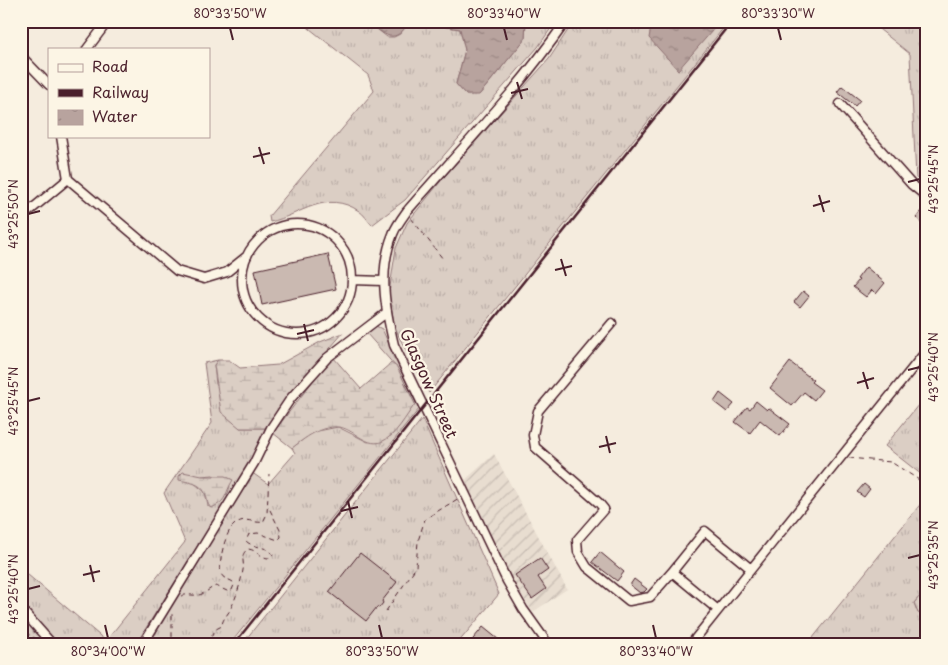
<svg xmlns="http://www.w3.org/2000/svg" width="948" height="665" viewBox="0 0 948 665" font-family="'Playpen Sans',sans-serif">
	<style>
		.industrial { fill: url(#industrial-furrows) }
		.grass { fill: url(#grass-tufts); stroke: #927678; fill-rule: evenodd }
		.forest { fill: url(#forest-firs); stroke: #927678 }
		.wetland { fill: url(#wetland-marsh); stroke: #927678 }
		.water { fill: url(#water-ripples); stroke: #8c6e70 }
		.building { fill: #cab9b1; stroke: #4a1f2b }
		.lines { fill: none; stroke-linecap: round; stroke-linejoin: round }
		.minor-casing { stroke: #4a1f2b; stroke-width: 11 }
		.path { stroke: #4a1f2b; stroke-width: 1; stroke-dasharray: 5 4; stroke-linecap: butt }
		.minor { stroke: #fcf5e5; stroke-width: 8 }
		.rail { stroke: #4a1f2b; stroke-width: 2.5 }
		.ticks { fill: none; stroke: #4a1f2b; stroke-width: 2 }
		.labels { text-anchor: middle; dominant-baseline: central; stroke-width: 4.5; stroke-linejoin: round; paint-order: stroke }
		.street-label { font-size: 16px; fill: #4a1f2b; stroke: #fcf5e5 }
		.neatline { fill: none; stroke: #4a1f2b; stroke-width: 2 }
		.ticks-label { font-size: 12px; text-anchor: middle; fill: #4a1f2b }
	</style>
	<defs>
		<pattern id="industrial-furrows" width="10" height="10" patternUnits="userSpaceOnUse" patternTransform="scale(1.25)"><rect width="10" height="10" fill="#e8ddd0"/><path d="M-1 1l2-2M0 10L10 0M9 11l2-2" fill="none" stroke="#c8bdb3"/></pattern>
		<pattern id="grass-tufts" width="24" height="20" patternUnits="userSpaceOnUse" patternTransform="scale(1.25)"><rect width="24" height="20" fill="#dbcec4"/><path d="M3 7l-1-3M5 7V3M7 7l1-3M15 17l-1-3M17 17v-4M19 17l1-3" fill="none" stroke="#bdb0a9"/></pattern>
		<pattern id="forest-firs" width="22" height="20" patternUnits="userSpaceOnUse" patternTransform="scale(1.25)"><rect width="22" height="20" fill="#dbcec4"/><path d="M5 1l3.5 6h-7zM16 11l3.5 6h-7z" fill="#bdb0a9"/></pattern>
		<pattern id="wetland-marsh" width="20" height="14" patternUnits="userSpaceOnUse" patternTransform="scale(1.25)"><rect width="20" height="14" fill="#dbcec4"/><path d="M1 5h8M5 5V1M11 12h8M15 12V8" fill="none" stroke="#bdb0a9"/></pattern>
		<pattern id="water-ripples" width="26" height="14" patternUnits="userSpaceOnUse" patternTransform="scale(1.25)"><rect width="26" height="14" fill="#b8a39e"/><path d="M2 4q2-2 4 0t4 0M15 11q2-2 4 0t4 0" fill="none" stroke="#988481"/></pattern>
	</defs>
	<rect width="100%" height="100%" fill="#f5ecde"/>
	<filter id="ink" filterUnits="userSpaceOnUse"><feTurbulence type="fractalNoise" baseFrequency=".02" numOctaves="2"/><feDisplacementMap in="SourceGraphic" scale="10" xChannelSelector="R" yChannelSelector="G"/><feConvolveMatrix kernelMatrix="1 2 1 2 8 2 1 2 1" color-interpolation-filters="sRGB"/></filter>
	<g filter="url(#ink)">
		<!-- industrial -->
		<path class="industrial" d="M494 454 567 589 533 612 511 579 464 481Z"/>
		<!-- grass -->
		<path class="grass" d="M300 21H367L387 37H394L400 34 410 21 460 29 465 50 456 84 466 95 480 94 525 39 526 21H556L538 47 405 200 372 225C368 221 364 214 359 211 326 189 301 215 270 222L269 216 374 91 368 75Z
			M574 21H729L429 393 400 339 394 324 389 293 396 248 407 223 444 177 549 59Z
			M869 21H927V187L916 178 910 54Z
			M376 326 382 329 419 409 230 644H146L251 472 268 484 295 453 292 448 313 432 338 427 368 442 391 436 415 404 397 368 367 334Z
			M218 360 214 365 216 384 240 428H266L256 453 136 644H57L21 603V569L106 641 185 542 164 493 212 423 204 363ZM213 475 230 486 228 493 211 508 208 506 205 492 194 483 202 476Z
			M927 394V479L885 446Z
			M422 419 499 594 457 644H242Z
			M927 496V588L914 603 918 613 927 615V644H806L812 639Z
			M21 612 48 644H21Z"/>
		<!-- forest -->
		<path class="forest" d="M927 588V615L918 613 914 603Z"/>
		<!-- wetland -->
		<path class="wetland" d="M343 333 282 404 266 428H240L221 412 214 365 218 360H229L240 368 278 365 320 342Z
			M333 357 361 389 391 363 397 367 415 404C406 416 396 436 381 442 365 447 353 428 338 427 320 426 305 438 292 448L273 433 326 364Z
			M183 472 202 476H225L233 480C224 494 228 501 211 508 206 503 208 499 205 493 201 483 188 482 179 480V476Z"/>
		<!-- water -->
		<path class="water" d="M367 21H410C394 46 386 36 367 21Z
			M411 21H526L525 39 479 95H466L456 84 465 50 460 29Z
			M652 21H718L719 23 678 70 649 38Z"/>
		<!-- building -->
		<path class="building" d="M842 86 860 100 855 106 837 92Z
			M927 205V216L921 223 916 218Z
			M328 254 336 289 262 305 255 270Z
			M866 267 885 283 876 294 872 290 866 297 853 287 859 280 857 279Z
			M803 291 809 296 800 307 794 302Z
			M790 362 813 380 811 382 822 390 814 400 804 392 792 406 770 388Z
			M720 393 734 404 727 412 714 402Z
			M756 401 767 410 769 408 790 424 780 436 760 420 750 433 735 422 747 407 750 409Z
			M864 484 870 489 864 497 857 492Z
			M600 552 624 572 617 581 592 562Z
			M360 553 397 582 382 601 383 603 379 608 377 607 366 621 329 592Z
			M540 558 548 570 538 577 546 589 532 599 515 575Z
			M634 579 647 589 644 592 640 593 630 585Z
			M483 627 504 644H469Z"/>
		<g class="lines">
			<defs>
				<path id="minor" d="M87 49 108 21
					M21 56 49 85
					M840 104 912 185 927 197
					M61 136 68 179
					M21 218 68 179 177 271 204 279 227 272 247 256
					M242 279a55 55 0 1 1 110 0a55 55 0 1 1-110 0Z
					M352 280 383 281
					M612 323 538 411 533 435 535 447 599 503 604 509 577 540 578 552 587 567 629 601 650 597 672 572
					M21 609 52 644
					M718 610 672 572 705 531 751 569
					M143 644 254 463 271 428 291 398 327 358 386 313
					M548 644 523 609 507 581 394 345C385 308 378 271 393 234 396 226 402 218 407 211 461 149 519 89 566 21
					M691 644 927 350"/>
			</defs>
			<!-- minor casing -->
			<use href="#minor" class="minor-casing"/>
			<!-- path -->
			<path class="path" d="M411 218 443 259
				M849 458 891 462 927 485
				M181 596C188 593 195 597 202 594 207 592 210 588 216 586L227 591 232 590 234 585 233 582C229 579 222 579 221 573 218 564 225 532 234 525 245 515 253 524 263 522L267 514 269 474
				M386 611 416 567 418 541 425 519 459 498
				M21 625 23 626 25 632 36 639
				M155 641 172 638V612
				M207 644 216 629 222 626C222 619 228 615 231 608 236 598 241 582 243 570 245 562 239 555 248 549 258 550 261 559 271 558L273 555C268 545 254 549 246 541L249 534 258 533 278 540 281 537 280 530 268 506"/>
			<!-- minor -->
			<use href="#minor" class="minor"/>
			<!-- rail -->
			<path class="rail" d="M234 644 732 21"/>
		</g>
	</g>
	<!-- ticks -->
	<path class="ticks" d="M230 28 233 40M504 28 507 40M778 28 781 40M517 82 522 99M511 93 528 89M259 147 264 164M253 157 270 153M908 182 920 179M819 195 824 212M813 206 830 201M28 214 40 211M561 259 566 276M555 270 572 266M304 324 308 341M297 334 314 330M908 370 920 367M863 372 868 389M857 383 874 378M28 401 40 398M606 436 610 453M599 447 616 443M348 501 352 518M341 511 358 507M908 558 920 555M90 565 94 582M83 575 100 571M28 589 40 586M105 625 108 638M379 625 382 638M653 625 656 638"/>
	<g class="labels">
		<!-- street labels -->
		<g class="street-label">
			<text transform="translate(430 383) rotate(66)">Glasgow Street</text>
		</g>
	</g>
	<!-- margin -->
	<rect width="948" height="665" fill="none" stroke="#fcf5e5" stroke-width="55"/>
	<!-- legend -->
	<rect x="48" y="48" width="162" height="90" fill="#fcf5e5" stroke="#b59f9b"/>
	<rect x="58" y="64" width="25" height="8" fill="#fcf5e5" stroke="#b59f9b"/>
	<text x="92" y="72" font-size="15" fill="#4a1f2b">Road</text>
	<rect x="58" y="89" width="25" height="8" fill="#4a1f2b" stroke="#b59f9b"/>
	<text x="92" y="98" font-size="15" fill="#4a1f2b">Railway</text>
	<rect x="58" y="110" width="25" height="15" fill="url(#water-ripples)" stroke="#b59f9b"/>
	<text x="92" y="122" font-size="15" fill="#4a1f2b">Water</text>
	<rect x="28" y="28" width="892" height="610" class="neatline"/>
	<g class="ticks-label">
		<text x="230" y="18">80°33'50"W</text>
		<text x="504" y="18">80°33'40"W</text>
		<text x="778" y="18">80°33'30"W</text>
		<text transform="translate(934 179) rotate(-90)" y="4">43°25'45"N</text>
		<text transform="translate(14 214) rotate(-90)" y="4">43°25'50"N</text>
		<text transform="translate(934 367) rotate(-90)" y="4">43°25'40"N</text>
		<text transform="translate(14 401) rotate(-90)" y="4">43°25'45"N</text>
		<text transform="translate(934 555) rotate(-90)" y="4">43°25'35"N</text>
		<text transform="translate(14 589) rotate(-90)" y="4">43°25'40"N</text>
		<text x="108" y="656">80°34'00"W</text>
		<text x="382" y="656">80°33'50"W</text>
		<text x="656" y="656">80°33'40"W</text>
	</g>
</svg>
